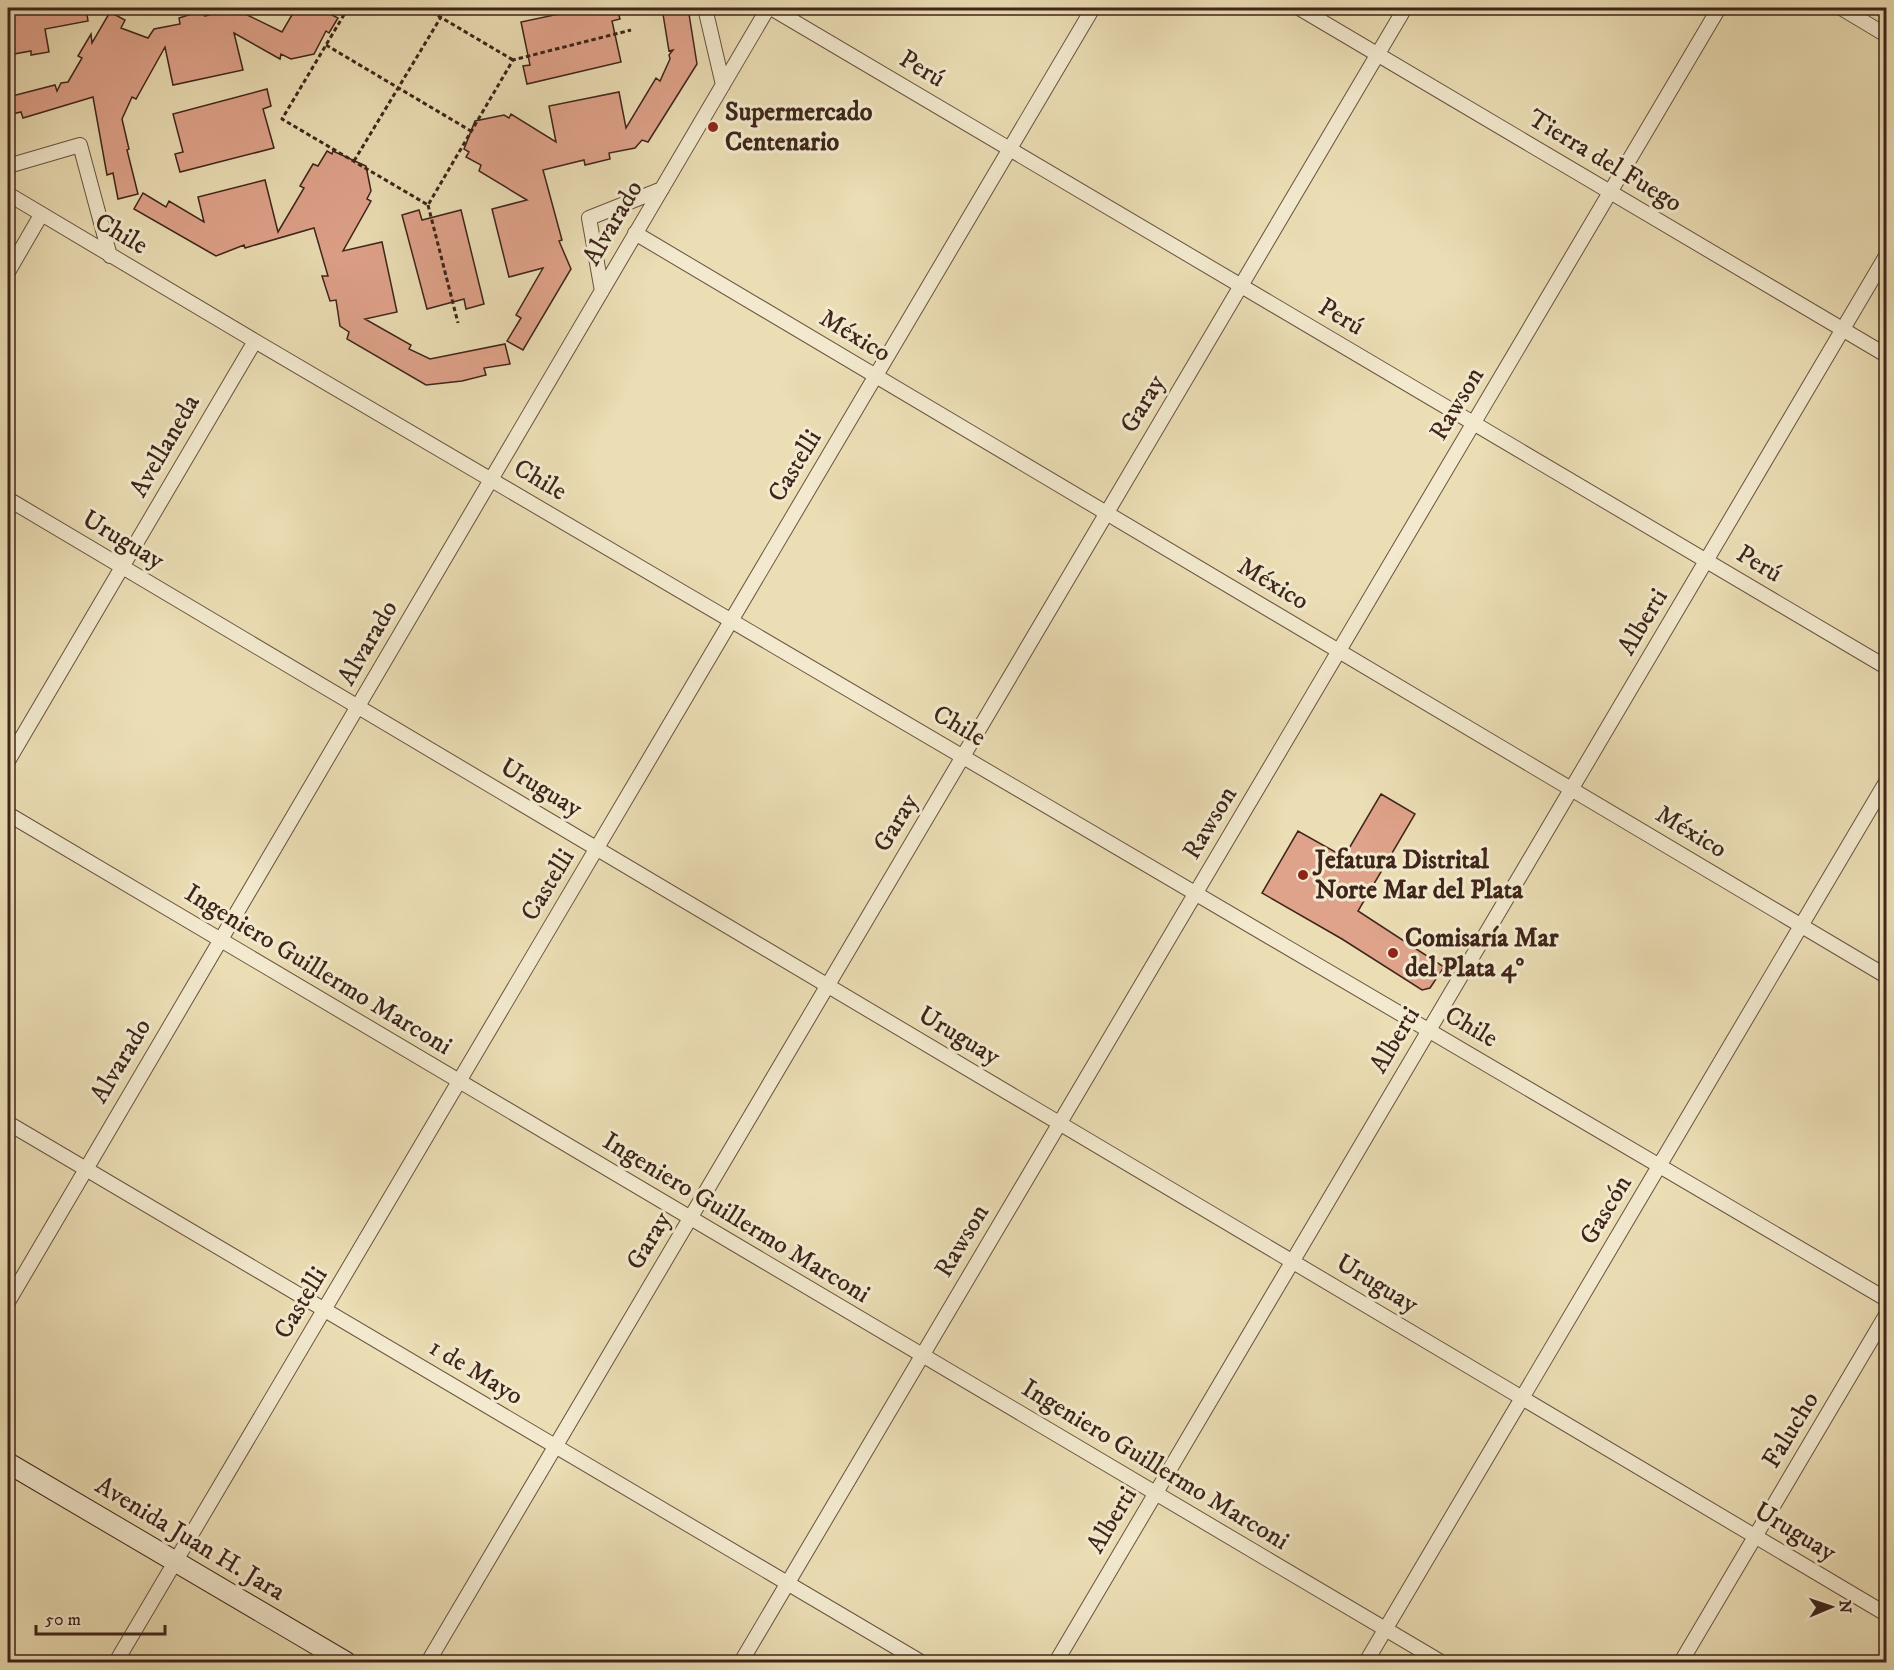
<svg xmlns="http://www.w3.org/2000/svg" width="1894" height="1670" viewBox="0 0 1894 1670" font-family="'IM FELL DW Pica',serif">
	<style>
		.building { fill: #dfa28a; stroke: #3e241a; stroke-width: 1.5 }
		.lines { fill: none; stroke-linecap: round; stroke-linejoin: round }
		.street-casing { stroke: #695240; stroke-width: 16 }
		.secondary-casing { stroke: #3e241a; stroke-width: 22 }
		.path { stroke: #3e241a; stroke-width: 3; stroke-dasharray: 4.5 3; stroke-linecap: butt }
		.street { stroke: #f2e9ce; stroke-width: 14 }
		.secondary { stroke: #f2e9ce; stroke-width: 20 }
		.poi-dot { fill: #8f2418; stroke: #f2e9ce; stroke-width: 2 }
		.labels { text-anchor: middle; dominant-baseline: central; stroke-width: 6; stroke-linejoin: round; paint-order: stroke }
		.street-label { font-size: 26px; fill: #3e241a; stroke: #f2e9ce }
		.poi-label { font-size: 26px; font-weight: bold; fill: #3e241a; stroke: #f2e9ce; text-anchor: start }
	</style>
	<rect width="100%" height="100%" fill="#ebddb4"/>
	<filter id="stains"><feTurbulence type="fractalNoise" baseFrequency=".00333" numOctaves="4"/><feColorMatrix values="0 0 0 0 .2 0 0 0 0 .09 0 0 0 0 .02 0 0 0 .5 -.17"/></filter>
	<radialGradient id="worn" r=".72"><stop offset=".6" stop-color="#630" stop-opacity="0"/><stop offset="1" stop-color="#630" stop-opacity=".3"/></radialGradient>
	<!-- building -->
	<path class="building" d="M8 8H86L88 21 45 29 49 52 31 55V51L8 55Z
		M233 8 282 32 296 8H332L328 13 338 18 329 33 326 31 314 54 291 59 281 54 280 59 234 33 243 70 173 85 165 47 136 99 132 97 122 119 129 149 127 150 138 194 118 199 113 173 107 175 93 97 23 118 21 112 8 115V97L55 85 57 91 61 83 68 82 82 58 78 56 91 34 92 43 110 12 125 20 121 28 148 38 154 29 180 24 179 18 204 10 205 16Z
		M587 8H617L620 19 612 21 621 62 527 84 523 66 530 65 521 22Z
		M662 8H688L697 64 648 142 642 140 635 148 609 153 610 159 585 165 584 160 543 170 562 240 559 241 571 269 523 350 507 341 521 318 516 315 543 268 509 277 492 209 527 200 479 171 481 165 466 157 469 152 464 149 475 121 504 115 509 118 511 114 556 142 549 106 619 92 626 128 656 78 660 81 670 59 669 55 673 50 669 51Z
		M267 89 271 106 263 109 274 148 180 172 175 154 183 152 173 114Z
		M327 151 332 154 333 151 366 166 371 191 367 199 371 201 343 251 382 242 397 312 365 319 411 345 409 349 430 359 505 344 510 364 484 368 486 375 462 381 426 385 347 339 349 332 340 326 336 300 330 301 322 276H328L314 228 245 248 244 245 216 256 134 209 143 193 166 207 169 201 204 222 198 197 265 180 278 232 304 188 300 186 313 164 318 166Z
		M419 210 422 220 461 210 484 304 466 309 464 299 427 309 402 215Z
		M1381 794 1415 814 1358 911 1444 967 1430 988 1422 990 1342 939 1262 893 1298 831 1344 857Z"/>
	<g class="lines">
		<defs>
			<path id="street" d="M705 8 723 85
				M771 8 1886 667
				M1299 8 1886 355
				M1841 8 1886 35
				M8 166 80 145 110 256
				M8 194 255 341 1886 1299
				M635 233 1886 976
				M8 272 41 215
				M602 291 589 218 662 189
				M8 499 1886 1614
				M8 761 255 341
				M8 814 1441 1662
				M8 1123 921 1662
				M8 1302 768 8
				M116 1662 1093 8
				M428 1662 1405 8
				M741 1662 1719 8
				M1056 1662 1886 256
				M1366 1662 1886 782
				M1681 1662 1886 1315"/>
			<path id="secondary" d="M8 1463 346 1662"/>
		</defs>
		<!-- street casing -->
		<use href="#street" class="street-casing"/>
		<!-- secondary casing -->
		<use href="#secondary" class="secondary-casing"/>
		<!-- path -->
		<path class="path" d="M348 8 282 119 428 205 513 60 631 30
			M425 8 513 60
			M326 45 471 131
			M354 161 441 17
			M428 205 458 323"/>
		<!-- street -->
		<use href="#street" class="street"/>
		<!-- secondary -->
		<use href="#secondary" class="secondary"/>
	</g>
	<!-- markers -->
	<g class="poi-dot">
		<circle cx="713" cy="127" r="6"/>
		<circle cx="1303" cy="875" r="6"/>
		<circle cx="1393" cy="953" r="6"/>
	</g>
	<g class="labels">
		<!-- street labels -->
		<g class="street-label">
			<text transform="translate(922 69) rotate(31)">Perú</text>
			<text transform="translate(1605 161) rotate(31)">Tierra del Fuego</text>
			<text transform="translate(613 223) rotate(-60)">Alvarado</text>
			<text transform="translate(121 234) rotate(30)">Chile</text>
			<text transform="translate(1341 317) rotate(31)">Perú</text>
			<text transform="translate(855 336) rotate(31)">México</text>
			<text transform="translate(1143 404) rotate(-59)">Garay</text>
			<text transform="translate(1457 404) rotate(-59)">Rawson</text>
			<text transform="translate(165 446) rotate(-60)">Avellaneda</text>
			<text transform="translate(795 466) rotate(-59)">Castelli</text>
			<text transform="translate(540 480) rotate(30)">Chile</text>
			<text transform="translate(123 540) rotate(31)">Uruguay</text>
			<text transform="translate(1759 564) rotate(31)">Perú</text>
			<text transform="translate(1273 584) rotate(31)">México</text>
			<text transform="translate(1643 622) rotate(-59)">Alberti</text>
			<text transform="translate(368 643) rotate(-60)">Alvarado</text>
			<text transform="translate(959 726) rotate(30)">Chile</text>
			<text transform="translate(541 788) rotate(31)">Uruguay</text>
			<text transform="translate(896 823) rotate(-59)">Garay</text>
			<text transform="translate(1210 823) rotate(-59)">Rawson</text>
			<text transform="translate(1691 832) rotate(31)">México</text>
			<text transform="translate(548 885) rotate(-59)">Castelli</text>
			<text transform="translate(318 970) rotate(31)">Ingeniero Guillermo Marconi</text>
			<text transform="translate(1471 1027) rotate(30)">Chile</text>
			<text transform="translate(959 1036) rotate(31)">Uruguay</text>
			<text transform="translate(1395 1040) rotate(-59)">Alberti</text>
			<text transform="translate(121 1061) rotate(-59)">Alvarado</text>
			<text transform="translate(1606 1210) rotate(-59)">Gascón</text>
			<text transform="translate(736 1218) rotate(31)">Ingeniero Guillermo Marconi</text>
			<text transform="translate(649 1241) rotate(-59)">Garay</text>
			<text transform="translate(962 1241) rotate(-59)">Rawson</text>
			<text transform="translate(1377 1284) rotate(31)">Uruguay</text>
			<text transform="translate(301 1303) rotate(-59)">Castelli</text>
			<text transform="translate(476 1372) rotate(31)">1 de Mayo</text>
			<text transform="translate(1791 1430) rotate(-59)">Falucho</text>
			<text transform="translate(1155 1465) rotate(31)">Ingeniero Guillermo Marconi</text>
			<text transform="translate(1112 1520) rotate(-59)">Alberti</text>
			<text transform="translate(1795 1532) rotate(31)">Uruguay</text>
			<text transform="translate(190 1539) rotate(31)">Avenida Juan H. Jara</text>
		</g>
		<!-- poi labels -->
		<g class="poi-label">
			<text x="725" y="112">Supermercado<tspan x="725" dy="30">Centenario</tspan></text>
			<text x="1315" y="860">Jefatura Distrital<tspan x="1315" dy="30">Norte Mar del Plata</tspan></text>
			<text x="1405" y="938">Comisaría Mar<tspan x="1405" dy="30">del Plata 4°</tspan></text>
		</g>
	</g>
	<!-- margin -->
	<rect width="1894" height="1670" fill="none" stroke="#ebddb4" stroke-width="30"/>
	<rect x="9" y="9" width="1876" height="1652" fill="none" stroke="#3e241a" stroke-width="3"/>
	<rect x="15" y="15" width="1864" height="1640" fill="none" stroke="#3e241a" stroke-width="1.5"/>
	<!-- north arrow -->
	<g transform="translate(1831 1607) rotate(88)" stroke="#f2e9ce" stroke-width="4.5" paint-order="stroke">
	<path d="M0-4.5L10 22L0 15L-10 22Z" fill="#3e241a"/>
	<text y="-9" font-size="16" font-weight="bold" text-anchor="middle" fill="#3e241a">N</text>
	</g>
	<!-- scale -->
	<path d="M36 1625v9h129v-9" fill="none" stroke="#3e241a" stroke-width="3"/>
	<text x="45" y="1625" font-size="18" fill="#3e241a" stroke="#f2e9ce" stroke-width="4.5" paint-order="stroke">50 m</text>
	<rect width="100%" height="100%" filter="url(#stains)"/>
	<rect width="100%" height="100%" fill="url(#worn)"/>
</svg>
